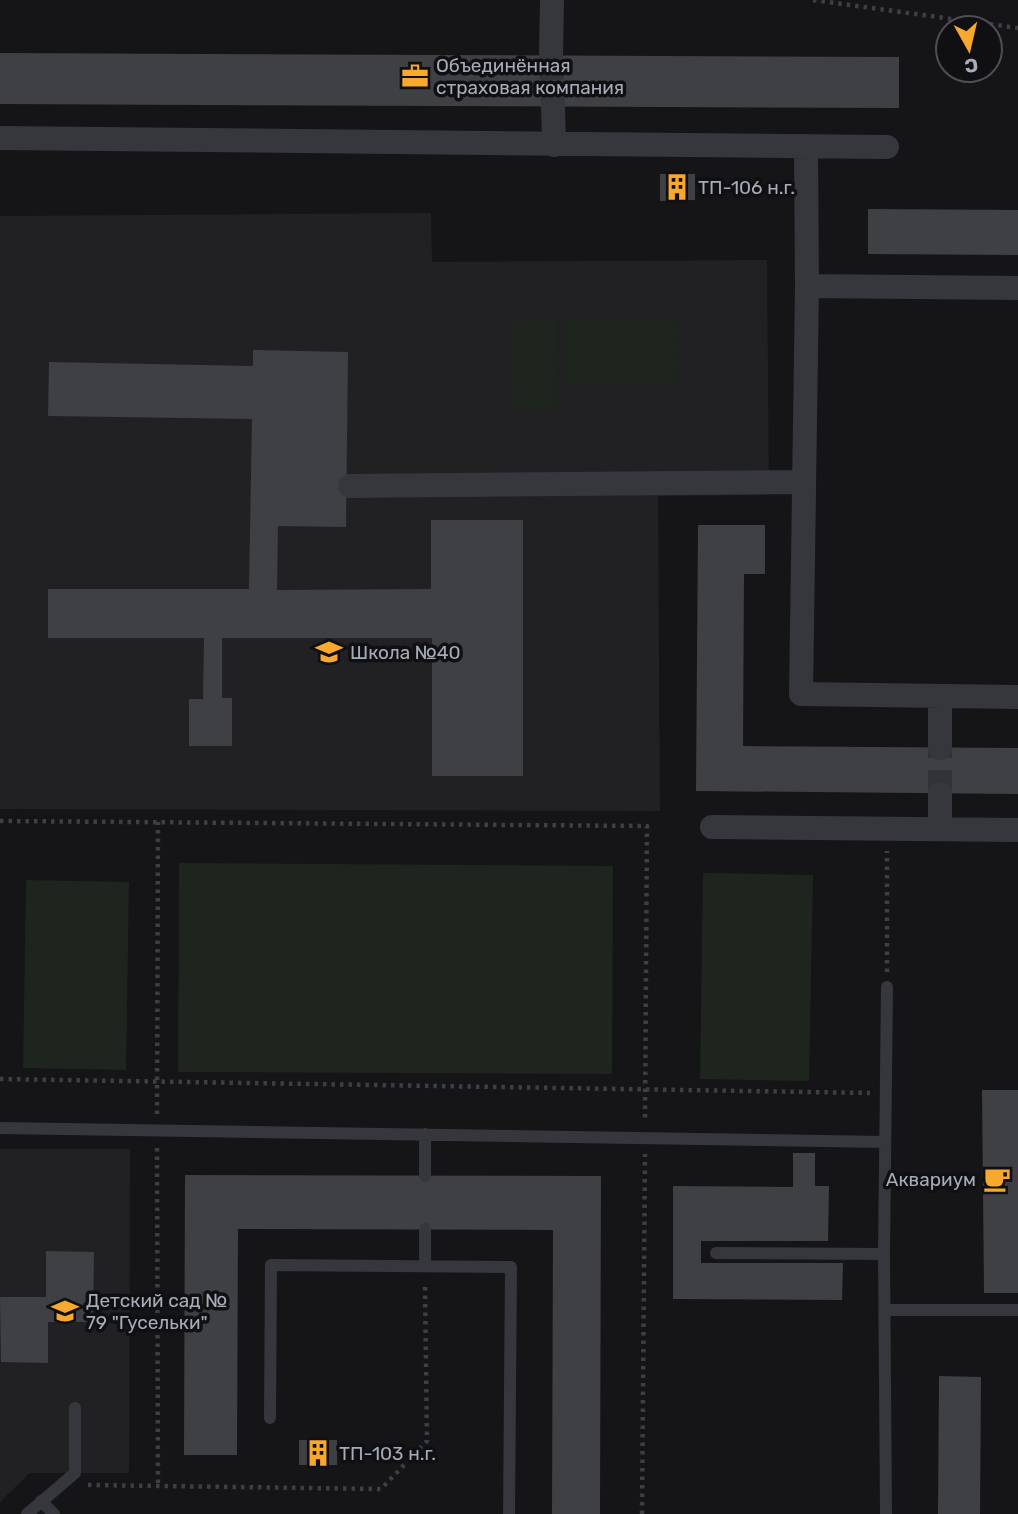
<svg xmlns="http://www.w3.org/2000/svg" width="1018" height="1514" viewBox="0 0 1018 1514" font-family="Rubik,sans-serif">
	<style>
		.built { fill: #212124 }
		.grass { fill: #1d251e }
		.building { fill: #3f4044 }
		.lines { fill: none; stroke-linecap: round; stroke-linejoin: round }
		.street-tunnel { stroke: #323337; stroke-width: 24; stroke-dasharray: 24 12; stroke-linecap: butt }
		.path { stroke: #3c3f43; stroke-width: 4.5; stroke-dasharray: 3.5 5; stroke-linecap: butt }
		.lane { stroke: #36373c; stroke-width: 12 }
		.street { stroke: #36373c; stroke-width: 24 }
		.labels { text-anchor: middle; dominant-baseline: central; stroke-width: 7; stroke-linejoin: round; paint-order: stroke }
		.poi-label { font-size: 19px; fill: #a7adb8; stroke: #101012; text-anchor: start }
	</style>
	<rect width="100%" height="100%" fill="#151517"/>
	<!-- built -->
	<path class="built" d="M431 213 432 262 767 260 769 495 658 496 660 811 0 809V216Z
		M0 1149H130L129 1473H30L0 1502Z"/>
	<!-- grass -->
	<path class="grass" d="M557 318 558 409 513 410 511 319Z
		M678 318 679 383 566 385 565 320Z
		M179 863 613 866 612 1074 178 1072Z
		M703 873 813 875 809 1081 700 1079Z
		M26 880 129 882 126 1070 23 1068Z"/>
	<!-- building -->
	<path class="building" d="M0 53 899 57V108L0 104Z
		M660 174H695V200L660 201Z
		M868 209 1018 210V255L868 254Z
		M253 350 348 352 346 527 278 526 277 590 431 589V520H523V776H432V638H222V698H232V746H189V699H203L204 638H48V589H249L252 419 48 416 49 362 253 366Z
		M698 525H765V574H744L743 746 1018 748V794L696 791Z
		M982 1090H1018V1293H984Z
		M793 1153H815V1186H829L828 1241H701V1263H843L842 1300 673 1299V1186L793 1187Z
		M185 1175 601 1176 600 1514H552L553 1230 238 1229 237 1455H184Z
		M46 1251 94 1252 93 1322H48V1363L1 1362 0 1297H46Z
		M939 1376 981 1377 980 1514H938Z
		M299 1440H337V1465H299Z"/>
	<g class="lines">
		<!-- street-tunnel -->
		<path class="street-tunnel" d="M551 56 553 106
			M940 794V748"/>
		<!-- path -->
		<path class="path" d="M813 0 1018 28
			M0 821 647 826 645 1121
			M887 972V851
			M0 1079 870 1093
			M157 1114 158 822
			M157 1148 158 1486
			M88 1485 381 1489 427 1441 425 1285
			M642 1514 645 1154"/>
		<!-- lane -->
		<path class="lane" d="M0 1128 885 1142
			M425 1176V1134
			M716 1253 884 1254
			M425 1266V1229
			M885 1310H1018
			M270 1418 271 1265 511 1267 509 1514
			M41 1501 54 1514
			M27 1514 75 1473V1408
			M886 1514 884 1254 887 987"/>
		<!-- street -->
		<path class="street" d="M551 56 552 0
			M553 106 554 145
			M0 138 887 147
			M806 146 807 286
			M1018 288 807 286 801 694 1018 697
			M350 486 804 482
			M940 696V748
			M940 794V829
			M712 827 1018 830"/>
	</g>
	<!-- icons -->
	<defs>
		<symbol id="office-bare" viewBox="-9 -9 18 18"><path d="M-6-3h4V-5.5h4V-3h4V5H-6ZM-1-4.5V-3h2v-1.5ZM-6 0V1H6V0Z" fill="#f8a82c" stroke="#101012" stroke-width="2.5" paint-order="stroke"/></symbol>
		<symbol id="building-bare" viewBox="-9 -9 18 18"><path d="M-4-6H4V6H1V3H-1V6H-4ZM-2.5-4.3h1.7v1.8h-1.7ZM.8-4.3h1.7v1.8H.8ZM-2.5-1h1.7V.8h-1.7ZM.8-1h1.7V.8H.8Z" fill="#f8a82c" stroke="#101012" stroke-width="2.5" paint-order="stroke"/></symbol>
		<symbol id="school-bare" viewBox="-9 -9 18 18"><path d="M0-5L7-2L0 1L-7-2ZM-4 1L0 2.5L4 1V4Q0 6-4 4Z" fill="#f8a82c" stroke="#101012" stroke-width="2.5" paint-order="stroke"/></symbol>
		<symbol id="cafe-bare" viewBox="-9 -9 18 18"><path d="M-5.5-4.5H6V0H3Q3 3.5 0 3.5H-2.5Q-5.5 3.5-5.5 0ZM3-3.2v2h1.7v-2ZM-6 4.5H4V6H-6Z" fill="#f8a82c" stroke="#101012" stroke-width="2.5" paint-order="stroke"/></symbol>
	</defs>
	<g fill-rule="evenodd">
		<use href="#office-bare" x="396" y="57" width="38" height="38"/>
		<use href="#building-bare" x="658" y="168" width="38" height="38"/>
		<use href="#school-bare" x="310" y="633" width="38" height="38"/>
		<use href="#cafe-bare" x="978" y="1160" width="38" height="38"/>
		<use href="#school-bare" x="46" y="1292" width="38" height="38"/>
		<use href="#building-bare" x="299" y="1434" width="38" height="38"/>
	</g>
	<g class="labels">
		<!-- poi labels -->
		<g class="poi-label">
			<text x="436" y="65">Объединённая<tspan x="436" dy="22">страховая компания</tspan></text>
			<text x="698" y="187">ТП-106 н.г.</text>
			<text x="350" y="652">Школа №40</text>
			<text x="976" y="1179" text-anchor="end">Аквариум</text>
			<text x="86" y="1300">Детский сад №<tspan x="86" dy="22">79 "Гусельки"</tspan></text>
			<text x="339" y="1453">ТП-103 н.г.</text>
		</g>
	</g>
	<!-- north arrow -->
	<g transform="translate(969 49) rotate(172)"><circle r="33" fill="#101012" stroke="#4c4f54" stroke-width="2"/>
	<path d="M0-5L12 26L0 18L-12 26Z" fill="#f8a82c"/>
	<text y="-10" font-size="19" font-weight="bold" text-anchor="middle" fill="#a7adb8">С</text>
	</g>
</svg>
